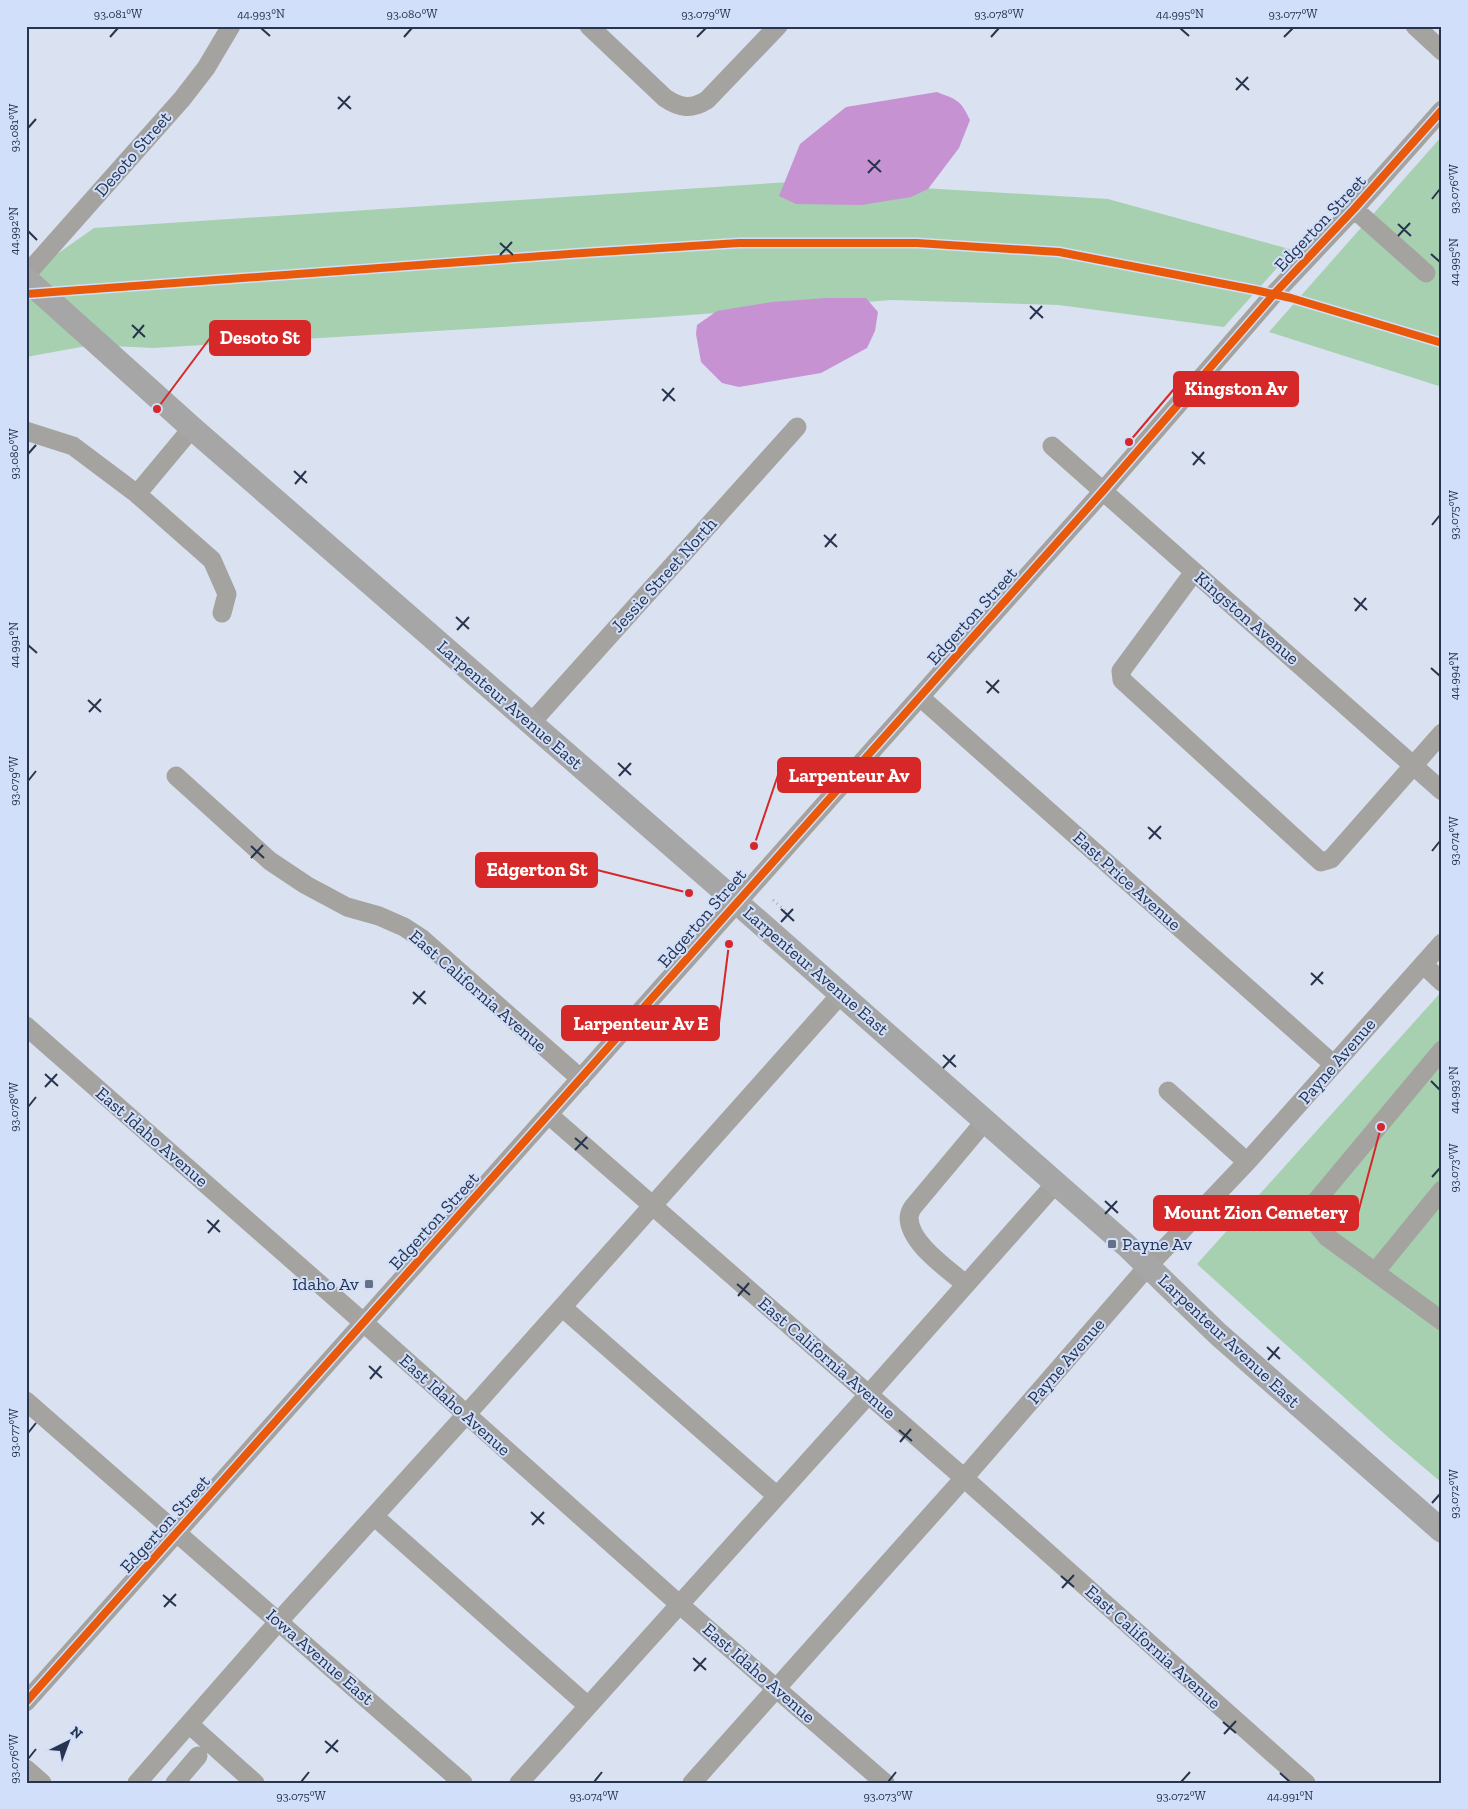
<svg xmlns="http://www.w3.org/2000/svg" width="1468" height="1809" viewBox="0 0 1468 1809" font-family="'Zilla Slab',serif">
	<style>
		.green { fill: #a6d0b0 }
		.water { fill: #c692d2 }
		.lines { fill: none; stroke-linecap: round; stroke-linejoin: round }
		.path { stroke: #a6a7aa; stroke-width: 3; stroke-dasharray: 1 4; stroke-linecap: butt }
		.minor { stroke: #a5a3a0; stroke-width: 19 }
		.major { stroke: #a5a6a5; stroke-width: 24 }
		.cycleway-casing { stroke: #d1dffa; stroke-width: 11 }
		.cycleway { stroke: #e8590c; stroke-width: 8 }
		.ticks { fill: none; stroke: #27344e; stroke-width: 2 }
		.poi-dot { fill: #667187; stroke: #d1dffa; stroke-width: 2 }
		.labels { text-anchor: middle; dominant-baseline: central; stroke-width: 4; stroke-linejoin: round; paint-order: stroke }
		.street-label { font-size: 18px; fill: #27344e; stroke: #d1dffa }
		.poi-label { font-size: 18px; fill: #27344e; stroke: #d1dffa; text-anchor: start }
		.leader { fill: none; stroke: #d62828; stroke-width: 2 }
		.callout-dot { fill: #d62828; stroke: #d1dffa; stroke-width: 2 }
		.callout { fill: #d62828; stroke: #d62828; stroke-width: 2 }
		.callout-label { font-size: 19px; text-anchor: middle; font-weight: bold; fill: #fff }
		.neatline { fill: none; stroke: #27344e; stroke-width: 2 }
		.ticks-label { font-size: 12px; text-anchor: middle; fill: #27344e }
	</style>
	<rect width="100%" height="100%" fill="#dae2f1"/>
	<!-- green -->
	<path class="green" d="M1442 136V387L1269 332Z
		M805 181 1108 199 1293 250 1224 327 1059 305 892 300 649 318 153 348 92 345 26 357V276L94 228Z
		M1442 991V1483L1389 1438 1197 1264Z"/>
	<!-- water -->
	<path class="water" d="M937 92C957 100 960 99 970 120L959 148 928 189 911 197 861 205 796 204 779 196 800 144 846 107Z
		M826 298H866L878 312 875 331 867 348 821 373 739 387 722 383 701 362 696 334 697 325 717 311 772 302Z"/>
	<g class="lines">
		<!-- path -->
		<path class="path" d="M773 900 788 913 785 918"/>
		<!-- minor -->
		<path class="minor" d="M589 26 665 98C680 108 691 110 707 100L778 26
			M1415 26 1442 51
			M1354 209 1426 273
			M26 275 182 99 206 68 231 26
			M26 431 73 446 137 494 212 560 227 594 222 613
			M1052 446 1442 791
			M137 494 192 428
			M1194 572 1121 671 1122 680 1321 862 1331 859 1442 733
			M920 697 1333 1064
			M531 723 797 427
			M176 776 270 861 306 885 347 907 379 916 404 927 421 938 581 1079
			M1423 964 1442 982
			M26 1026 364 1323 679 1604 885 1783
			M1442 1050 1312 1206 1314 1221 1327 1237 1442 1321
			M1168 1091 1247 1162
			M549 1115 964 1478 1306 1783
			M1375 1272 1442 1190
			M965 1284C947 1268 910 1244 909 1218 909 1215 911 1210 913 1207L985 1121
			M562 1307 777 1496
			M26 1401 463 1783
			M374 1516 588 1706
			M26 1702 1103 491 1274 294 1354 209 1442 110
			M189 1724 255 1783
			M26 1769 42 1783
			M137 1783 279 1621 482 1397 841 994
			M175 1783 198 1756
			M519 1783 868 1395 1056 1183
			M692 1783 964 1478 1148 1266 1247 1162 1442 943"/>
		<!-- major -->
		<path class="major" d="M26 279 192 428 717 885 1126 1245 1218 1334 1442 1531"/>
		<defs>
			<path id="cycleway" d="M26 294 583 253 739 243H917L1059 252 1255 290 1291 298 1442 343
				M26 1702 1103 491 1274 294 1354 209 1442 110"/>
		</defs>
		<!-- cycleway casing -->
		<use href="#cycleway" class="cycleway-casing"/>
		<!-- cycleway -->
		<use href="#cycleway" class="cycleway"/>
	</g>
	<!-- ticks -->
	<path class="ticks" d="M261 28 270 36M1180 28 1189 36M110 37 118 28M404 37 412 28M697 37 706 28M991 37 999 28M1284 37 1293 28M1236 78 1249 90M1236 90 1248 77M338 97 351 109M338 109 350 96M28 128 36 119M868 160 881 172M868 173 880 160M1432 199 1440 189M1398 224 1411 236M28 231 37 240M1398 236 1410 223M500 243 513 255M1431 254 1440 262M500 255 512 242M1030 306 1043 318M1030 319 1042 306M132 325 145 337M133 338 144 325M662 389 675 401M663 401 674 388M1192 452 1205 464M28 454 36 445M1193 465 1204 452M294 471 307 483M295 484 306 471M1432 525 1440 515M824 535 837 547M825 547 836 534M1354 598 1367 610M1355 611 1366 598M456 617 469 629M457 630 469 617M28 645 37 653M1431 668 1440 676M986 681 999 693M987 693 999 680M88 700 101 712M89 712 101 699M618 763 631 775M619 776 631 763M28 781 36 771M1148 827 1161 839M1149 839 1161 826M251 846 264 858M1432 851 1440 841M251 858 263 845M781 909 794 921M781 922 793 909M1311 973 1323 984M1311 985 1323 972M413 992 426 1004M413 1004 425 991M943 1055 956 1067M943 1068 955 1055M45 1074 58 1086M1431 1081 1440 1090M45 1087 57 1074M28 1107 36 1097M575 1138 588 1149M575 1150 587 1137M1432 1177 1440 1168M1105 1201 1118 1213M1105 1214 1117 1201M207 1220 220 1232M208 1233 219 1220M737 1284 750 1295M738 1296 749 1283M1267 1347 1280 1359M1268 1360 1279 1347M369 1366 382 1378M370 1379 381 1366M899 1430 912 1441M28 1433 36 1423M900 1442 911 1429M1432 1503 1440 1494M531 1512 544 1524M532 1525 544 1512M1061 1576 1074 1587M1062 1588 1074 1575M163 1595 176 1606M164 1607 176 1594M693 1658 706 1670M694 1671 706 1658M1223 1722 1236 1733M1224 1734 1236 1721M325 1741 338 1752M326 1753 338 1740M28 1759 36 1749M1280 1773 1290 1782M301 1782 309 1772M594 1782 602 1772M888 1782 896 1772M1181 1782 1190 1772"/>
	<!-- markers -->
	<g class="poi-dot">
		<rect x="1107" y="1239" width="10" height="10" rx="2.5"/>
		<rect x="364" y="1279" width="10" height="10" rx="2.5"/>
	</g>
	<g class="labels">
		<!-- street labels -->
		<g class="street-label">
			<text transform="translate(133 154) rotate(-49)">Desoto Street</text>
			<text transform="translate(1320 223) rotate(-47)">Edgerton Street</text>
			<text transform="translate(664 575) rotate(-48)">Jessie Street North</text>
			<text transform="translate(972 616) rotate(-48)">Edgerton Street</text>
			<text transform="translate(1247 618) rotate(41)">Kingston Avenue</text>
			<text transform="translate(510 705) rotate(41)">Larpenteur Avenue East</text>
			<text transform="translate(1127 881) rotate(42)">East Price Avenue</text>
			<text transform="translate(702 918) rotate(-49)">Edgerton Street</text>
			<text transform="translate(816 971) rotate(41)">Larpenteur Avenue East</text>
			<text transform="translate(478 991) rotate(41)">East California Avenue</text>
			<text transform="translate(1337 1061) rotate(-49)">Payne Avenue</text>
			<text transform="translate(152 1137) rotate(41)">East Idaho Avenue</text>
			<text transform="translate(434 1221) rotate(-48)">Edgerton Street</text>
			<text transform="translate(1229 1341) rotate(43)">Larpenteur Avenue East</text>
			<text transform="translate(827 1358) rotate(41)">East California Avenue</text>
			<text transform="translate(1066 1361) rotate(-49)">Payne Avenue</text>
			<text transform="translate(455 1405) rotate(42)">East Idaho Avenue</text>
			<text transform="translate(165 1524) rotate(-48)">Edgerton Street</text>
			<text transform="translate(1153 1647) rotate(42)">East California Avenue</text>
			<text transform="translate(320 1657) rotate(41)">Iowa Avenue East</text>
			<text transform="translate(759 1673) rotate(41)">East Idaho Avenue</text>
		</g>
		<!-- poi labels -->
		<g class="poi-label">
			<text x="1122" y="1244">Payne Av</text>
			<text x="359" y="1284" text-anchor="end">Idaho Av</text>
		</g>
	</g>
	<!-- callouts -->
	<path class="leader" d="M157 409L210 338M1129 442L1174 389M754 846L778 775M689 893L597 870M729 944L719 1023M1381 1127L1358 1213"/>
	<g class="callout-dot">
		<circle cx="157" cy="409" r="5"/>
		<circle cx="1129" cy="442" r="5"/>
		<circle cx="754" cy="846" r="5"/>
		<circle cx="689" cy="893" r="5"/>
		<circle cx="729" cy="944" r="5"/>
		<circle cx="1381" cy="1127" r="5"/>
	</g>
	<g class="callout">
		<rect x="210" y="321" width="100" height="34" rx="5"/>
		<rect x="1174" y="372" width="124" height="34" rx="5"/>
		<rect x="778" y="758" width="142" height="34" rx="5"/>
		<rect x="476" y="853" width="121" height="34" rx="5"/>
		<rect x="562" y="1006" width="157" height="34" rx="5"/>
		<rect x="1154" y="1196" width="204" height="34" rx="5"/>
	</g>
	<g class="callout-label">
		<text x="260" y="344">Desoto St</text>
		<text x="1236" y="395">Kingston Av</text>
		<text x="849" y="782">Larpenteur Av</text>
		<text x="537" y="876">Edgerton St</text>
		<text x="641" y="1030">Larpenteur Av E</text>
		<text x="1256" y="1219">Mount Zion Cemetery</text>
	</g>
	<!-- border -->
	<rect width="1468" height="1809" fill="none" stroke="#d1dffa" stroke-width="55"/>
	<!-- north arrow -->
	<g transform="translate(68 1742) rotate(42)" stroke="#d1dffa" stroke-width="4" paint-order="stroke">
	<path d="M0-4L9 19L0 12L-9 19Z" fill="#27344e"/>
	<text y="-8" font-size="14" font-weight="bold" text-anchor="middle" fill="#27344e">N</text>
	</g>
	<rect x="28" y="28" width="1412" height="1754" class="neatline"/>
	<g class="ticks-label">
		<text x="118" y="18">93.081°W</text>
		<text x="261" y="18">44.993°N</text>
		<text x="412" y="18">93.080°W</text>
		<text x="706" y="18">93.079°W</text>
		<text x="999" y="18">93.078°W</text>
		<text x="1180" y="18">44.995°N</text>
		<text x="1293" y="18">93.077°W</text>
		<text transform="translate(14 128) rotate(-90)" y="4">93.081°W</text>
		<text transform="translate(1454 189) rotate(-90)" y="4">93.076°W</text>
		<text transform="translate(14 231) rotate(-90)" y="4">44.992°N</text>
		<text transform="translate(1454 262) rotate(-90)" y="4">44.995°N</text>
		<text transform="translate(14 454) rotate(-90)" y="4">93.080°W</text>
		<text transform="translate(1454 515) rotate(-90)" y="4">93.075°W</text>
		<text transform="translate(14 645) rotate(-90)" y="4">44.991°N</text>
		<text transform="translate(1454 676) rotate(-90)" y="4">44.994°N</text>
		<text transform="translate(14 781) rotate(-90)" y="4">93.079°W</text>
		<text transform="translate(1454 841) rotate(-90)" y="4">93.074°W</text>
		<text transform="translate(1454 1090) rotate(-90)" y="4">44.993°N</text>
		<text transform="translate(14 1107) rotate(-90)" y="4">93.078°W</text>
		<text transform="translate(1454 1168) rotate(-90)" y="4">93.073°W</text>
		<text transform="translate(14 1433) rotate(-90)" y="4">93.077°W</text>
		<text transform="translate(1454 1494) rotate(-90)" y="4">93.072°W</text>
		<text transform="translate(14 1759) rotate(-90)" y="4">93.076°W</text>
		<text x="301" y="1800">93.075°W</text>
		<text x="594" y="1800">93.074°W</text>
		<text x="888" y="1800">93.073°W</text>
		<text x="1181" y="1800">93.072°W</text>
		<text x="1290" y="1800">44.991°N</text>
	</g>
</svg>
